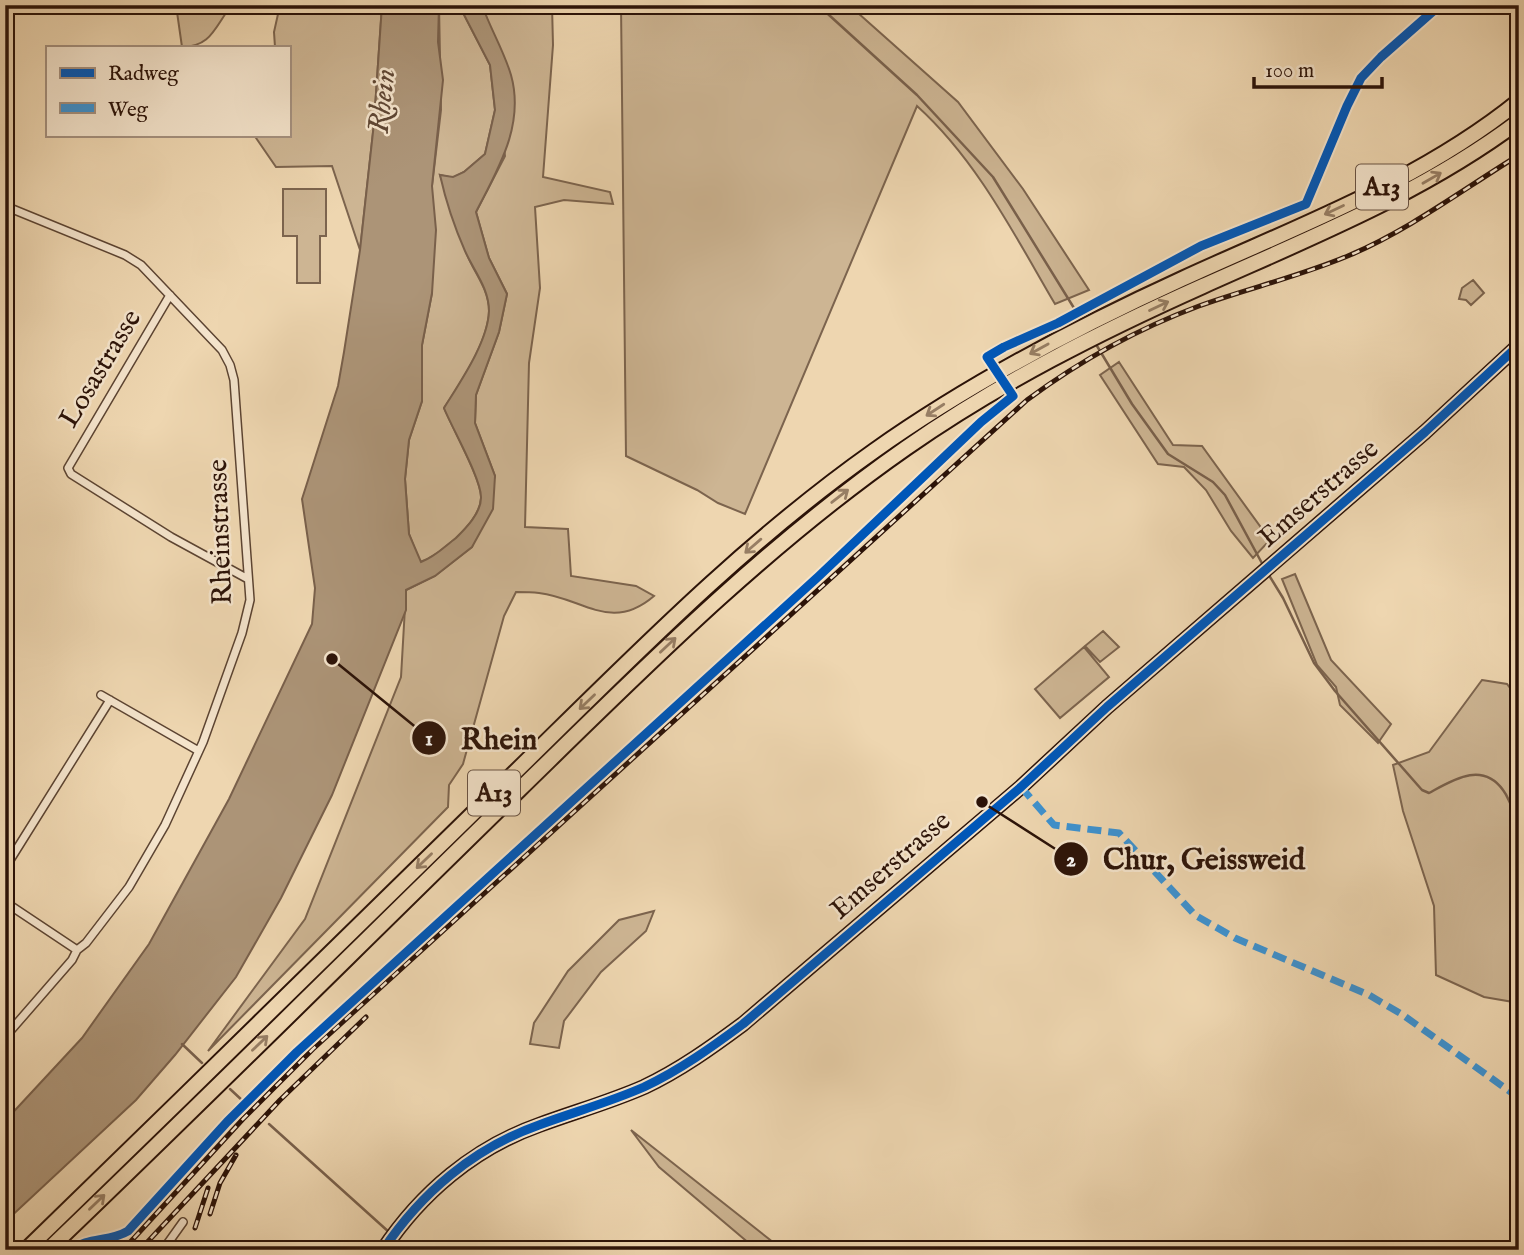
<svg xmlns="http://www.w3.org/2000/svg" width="1524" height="1255" viewBox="0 0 1524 1255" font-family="'IM FELL English',serif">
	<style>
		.green { fill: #cdb593; stroke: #7c644e; stroke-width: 2 }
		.water { fill: #ac9477; stroke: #79604b; stroke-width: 2 }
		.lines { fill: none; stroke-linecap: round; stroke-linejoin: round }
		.stream { stroke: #79604b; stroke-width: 2.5 }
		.minor-casing { stroke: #5c4432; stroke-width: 10 }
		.primary-casing { stroke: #2c1308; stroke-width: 16 }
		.motorway-casing { stroke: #2c1308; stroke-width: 18 }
		.minor { stroke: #f4e4cc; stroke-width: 7 }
		.primary { stroke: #eed6b0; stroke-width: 12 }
		.motorway { stroke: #eed6b0; stroke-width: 14 }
		.rail-casing { stroke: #2c1308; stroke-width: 5 }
		.rail { stroke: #f4e4cc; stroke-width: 2.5; stroke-dasharray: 8; stroke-linecap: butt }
		.quiet { stroke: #3c92d1; stroke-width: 7; stroke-dasharray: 14 7; stroke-linecap: butt }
		.cycleway-casing { stroke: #f4e4cc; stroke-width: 13 }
		.cycleway { stroke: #0057b8; stroke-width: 9 }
		.oneway { stroke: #977e64 }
		.labels { text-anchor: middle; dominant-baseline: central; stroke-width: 5; stroke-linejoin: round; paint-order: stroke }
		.shield { fill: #f4e4cc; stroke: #685243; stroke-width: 2 }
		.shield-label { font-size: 26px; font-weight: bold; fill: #2c1308 }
		.street-label { font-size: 28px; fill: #2c1308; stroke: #f4e4cc }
		.water-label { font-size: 30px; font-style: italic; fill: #5f4734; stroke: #f4e4cc }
		.leader { fill: none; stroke: #2c1308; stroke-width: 2.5 }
		.callout-dot { fill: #2c1308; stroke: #f4e4cc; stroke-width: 2.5 }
		.mark-label { font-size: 21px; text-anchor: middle; font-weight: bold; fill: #fff }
		.callout-label { font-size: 30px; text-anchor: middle; font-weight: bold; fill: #2c1308; stroke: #f4e4cc; stroke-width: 5; stroke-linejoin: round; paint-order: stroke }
	</style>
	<rect width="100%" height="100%" fill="#eed6b0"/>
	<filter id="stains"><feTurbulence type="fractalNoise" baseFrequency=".00286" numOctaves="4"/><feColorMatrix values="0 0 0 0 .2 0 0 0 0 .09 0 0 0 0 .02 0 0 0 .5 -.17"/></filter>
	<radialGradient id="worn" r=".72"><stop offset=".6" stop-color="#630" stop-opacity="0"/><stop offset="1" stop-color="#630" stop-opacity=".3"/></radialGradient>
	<!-- green -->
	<path class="green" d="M176 5H227L228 10C214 30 209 47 182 47Z
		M280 5H382L374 123 360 250 332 166 276 167 254 135H289V47H275L274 32Z
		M439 5H459L490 65 495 110 485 154 464 172 453 178 440 175C449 201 457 226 466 252 473 272 489 288 489 311 488 342 461 382 444 408 452 427 482 481 481 498 480 514 467 528 456 538 444 548 435 557 420 562L409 534 405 479 409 440 422 401V345L432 293V186L441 110Z
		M482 5H552L553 45 543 177 610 192 613 204 564 200 535 207 540 288 529 363 525 527 568 529 571 576 636 586 654 596C611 633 583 598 539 593 531 592 524 592 516 592L504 616 463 764 449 785 448 807 208 1051 305 919 401 677 406 590 435 576 472 547 495 476 475 423 476 395 499 332 507 294 489 258 476 212 505 156 492 33Z
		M621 5H849L958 102 1023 189 1089 290 1055 304C1015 236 977 160 917 106L745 514 718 503 697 490 626 456Z
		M283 189H326V236H320V283H297V236H283Z
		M1473 280 1484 293 1471 305 1466 300 1459 299 1462 288Z
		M1119 362 1173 445 1202 446 1270 540 1253 558 1231 531 1206 490 1184 467 1158 464 1100 375Z
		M1295 574 1331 660 1391 724 1378 743 1340 705 1336 687 1317 665 1282 579Z
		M1103 631 1119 647 1100 662 1085 646Z
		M1084 647 1109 677 1060 718 1035 689Z
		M1482 680 1507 684 1519 700V1003L1484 997 1436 975 1434 906 1403 811 1393 765 1429 752Z
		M654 911 646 931 601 972 564 1021 559 1048 530 1044 534 1023 568 971 619 920Z
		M631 1130 783 1250H757L659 1167Z"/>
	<!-- water -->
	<path class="water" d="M382 5H439L438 42 443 80 432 186 436 230 432 293 422 345V401L409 440 405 479 409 534 421 562C435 557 444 547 456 538 466 528 481 513 481 498 482 480 452 428 444 408 460 382 488 342 489 311 489 288 474 271 465 251 454 226 446 202 440 175L453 177 464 172 485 154 495 110 490 65 459 5H482C490 28 504 51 511 75 525 125 498 169 476 212L489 258 507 294 499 332 476 395 475 423 495 476 493 509 472 547 435 576 406 590V610L332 795 281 898 236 977 175 1055 136 1100 5 1222V1121L82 1038 149 944 229 799 312 624 315 588 302 499 338 386 344 352 360 250 374 123Z
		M554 1243 598 1248 601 1250H535Z"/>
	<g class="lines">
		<!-- stream -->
		<path class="stream" d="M818 5 917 95 993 177 1082 321
			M1094 341 1132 404 1168 454 1213 482 1225 495 1264 567
			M1267 572 1283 598 1314 663 1335 691 1422 790 1429 793C1453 780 1482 761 1503 790 1510 799 1509 807 1519 813
			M182 1044 202 1063
			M230 1089 244 1102
			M269 1124 390 1233
			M395 1238 408 1250"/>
		<defs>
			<path id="minor" d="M1347 106 1361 78 1372 65 1440 5
				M5 206 125 255 141 265 222 350 230 365 234 380 250 600 242 633 203 742 165 825 129 887 86 943 77 950 72 960 5 1037
				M170 295 68 468 71 474 171 537 248 579
				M101 695 197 750
				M5 868 110 700
				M5 902 77 950
				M163 1250 183 1222"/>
			<path id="primary" d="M383 1250C421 1193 474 1148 539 1125 574 1112 610 1102 644 1087 680 1070 712 1047 743 1024L1021 787 1107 707 1425 432 1519 345"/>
			<path id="motorway" d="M26 1250C186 1095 345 938 504 783 623 667 738 547 874 451 970 383 1075 328 1182 279 1297 226 1419 182 1519 101
				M48 1250C207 1098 362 943 519 790 643 669 764 547 906 448 999 383 1100 332 1203 286 1312 237 1423 193 1519 121"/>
		</defs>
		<!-- minor casing -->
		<use href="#minor" class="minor-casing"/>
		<!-- primary casing -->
		<use href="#primary" class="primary-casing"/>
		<!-- motorway casing -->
		<use href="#motorway" class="motorway-casing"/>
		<!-- minor -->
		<use href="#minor" class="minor"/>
		<!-- primary -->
		<use href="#primary" class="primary"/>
		<!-- motorway -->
		<use href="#motorway" class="motorway"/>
		<defs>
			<path id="rail" d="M210 1214 220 1183 236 1155
				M195 1228 208 1188
				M123 1250 243 1119 313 1049 1027 400C1081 360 1137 329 1199 306 1249 288 1301 276 1350 255 1409 230 1465 188 1519 155
				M140 1250 280 1100 366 1017"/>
		</defs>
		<!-- rail casing -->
		<use href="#rail" class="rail-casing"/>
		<!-- rail -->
		<use href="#rail" class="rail"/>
		<!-- quiet -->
		<path class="quiet" d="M1021 787 1054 825 1119 833 1195 915 1235 938 1369 995 1403 1015 1519 1098"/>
		<defs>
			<path id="cycleway" d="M70 1250C89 1237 110 1242 128 1231L227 1122 297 1052 819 576 981 422 1013 396 987 357 1004 347 1058 323 1201 246 1306 204 1347 106 1361 78 1381 57 1440 5
				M383 1250C421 1193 474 1148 539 1125 574 1112 610 1102 644 1087 680 1070 712 1047 743 1024L1021 787 1107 707 1425 432 1519 345"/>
		</defs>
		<!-- cycleway casing -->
		<use href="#cycleway" class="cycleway-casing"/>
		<!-- cycleway -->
		<use href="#cycleway" class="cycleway"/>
	</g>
	<!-- one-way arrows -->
	<defs><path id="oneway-shaft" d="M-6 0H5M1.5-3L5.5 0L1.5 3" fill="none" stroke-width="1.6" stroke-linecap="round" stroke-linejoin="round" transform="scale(1.75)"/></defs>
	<g class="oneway">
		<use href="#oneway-shaft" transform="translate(1432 178) rotate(-30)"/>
		<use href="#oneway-shaft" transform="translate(1334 210) rotate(155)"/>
		<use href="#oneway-shaft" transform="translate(1159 306) rotate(-25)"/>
		<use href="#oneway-shaft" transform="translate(1039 349) rotate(151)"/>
		<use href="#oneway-shaft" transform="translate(935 410) rotate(147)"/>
		<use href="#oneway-shaft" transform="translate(840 496) rotate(-38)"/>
		<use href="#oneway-shaft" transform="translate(753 546) rotate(139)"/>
		<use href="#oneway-shaft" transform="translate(668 645) rotate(-43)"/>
		<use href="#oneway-shaft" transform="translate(587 702) rotate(136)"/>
		<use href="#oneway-shaft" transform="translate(424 861) rotate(136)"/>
		<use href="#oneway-shaft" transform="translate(260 1043) rotate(-44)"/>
		<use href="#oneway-shaft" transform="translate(97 1202) rotate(-44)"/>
	</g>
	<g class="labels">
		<!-- shield labels -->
		<g class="shield">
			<rect x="1356" y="164.5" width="52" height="45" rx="5"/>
			<rect x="468" y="770.5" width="52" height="45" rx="5"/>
		</g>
		<g class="shield-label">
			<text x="1382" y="187">A13</text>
			<text x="494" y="793">A13</text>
		</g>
		<!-- street labels -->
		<g class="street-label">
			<text transform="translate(101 369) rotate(-59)">Losastrasse</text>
			<text transform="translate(1319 494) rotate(-41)">Emserstrasse</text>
			<text transform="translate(221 532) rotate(-92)">Rheinstrasse</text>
			<text transform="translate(891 866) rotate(-41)">Emserstrasse</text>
		</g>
		<!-- water labels -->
		<g class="water-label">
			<text transform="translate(383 101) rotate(-84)">Rhein</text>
		</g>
	</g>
	<!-- callouts -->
	<path class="leader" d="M332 659L429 738M982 802L1071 859"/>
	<g class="callout-dot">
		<circle cx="332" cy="659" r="7"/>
		<circle cx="982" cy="802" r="7"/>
		<circle cx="429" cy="738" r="18"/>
		<circle cx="1071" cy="859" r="18"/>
	</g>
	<g class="mark-label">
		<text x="429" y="745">1</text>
		<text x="1071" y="866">2</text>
	</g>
	<g class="callout-label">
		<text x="499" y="749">Rhein</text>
		<text x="1204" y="869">Chur, Geissweid</text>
	</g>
	<!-- margin -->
	<rect width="1524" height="1255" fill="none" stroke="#eed6b0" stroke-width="28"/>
	<rect x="7" y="7" width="1510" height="1241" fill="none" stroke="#2c1308" stroke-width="3.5"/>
	<rect x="14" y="14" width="1496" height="1227" fill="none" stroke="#2c1308" stroke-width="2"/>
	<!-- legend -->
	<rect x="46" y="46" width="245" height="91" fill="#f4e4cc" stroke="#a4907e" stroke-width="2"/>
	<rect x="60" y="68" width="35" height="10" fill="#0057b8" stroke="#a4907e" stroke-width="2"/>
	<text x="108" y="80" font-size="21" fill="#2c1308">Radweg</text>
	<rect x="60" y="103" width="35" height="10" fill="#3c92d1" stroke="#a4907e" stroke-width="2"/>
	<text x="108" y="116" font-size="21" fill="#2c1308">Weg</text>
	<!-- scale -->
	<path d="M1254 77v10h128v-10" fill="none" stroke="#2c1308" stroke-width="3.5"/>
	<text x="1265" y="77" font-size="21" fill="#2c1308" stroke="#f4e4cc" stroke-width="5" paint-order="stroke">100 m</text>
	<rect width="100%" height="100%" filter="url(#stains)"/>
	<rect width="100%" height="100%" fill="url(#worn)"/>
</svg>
